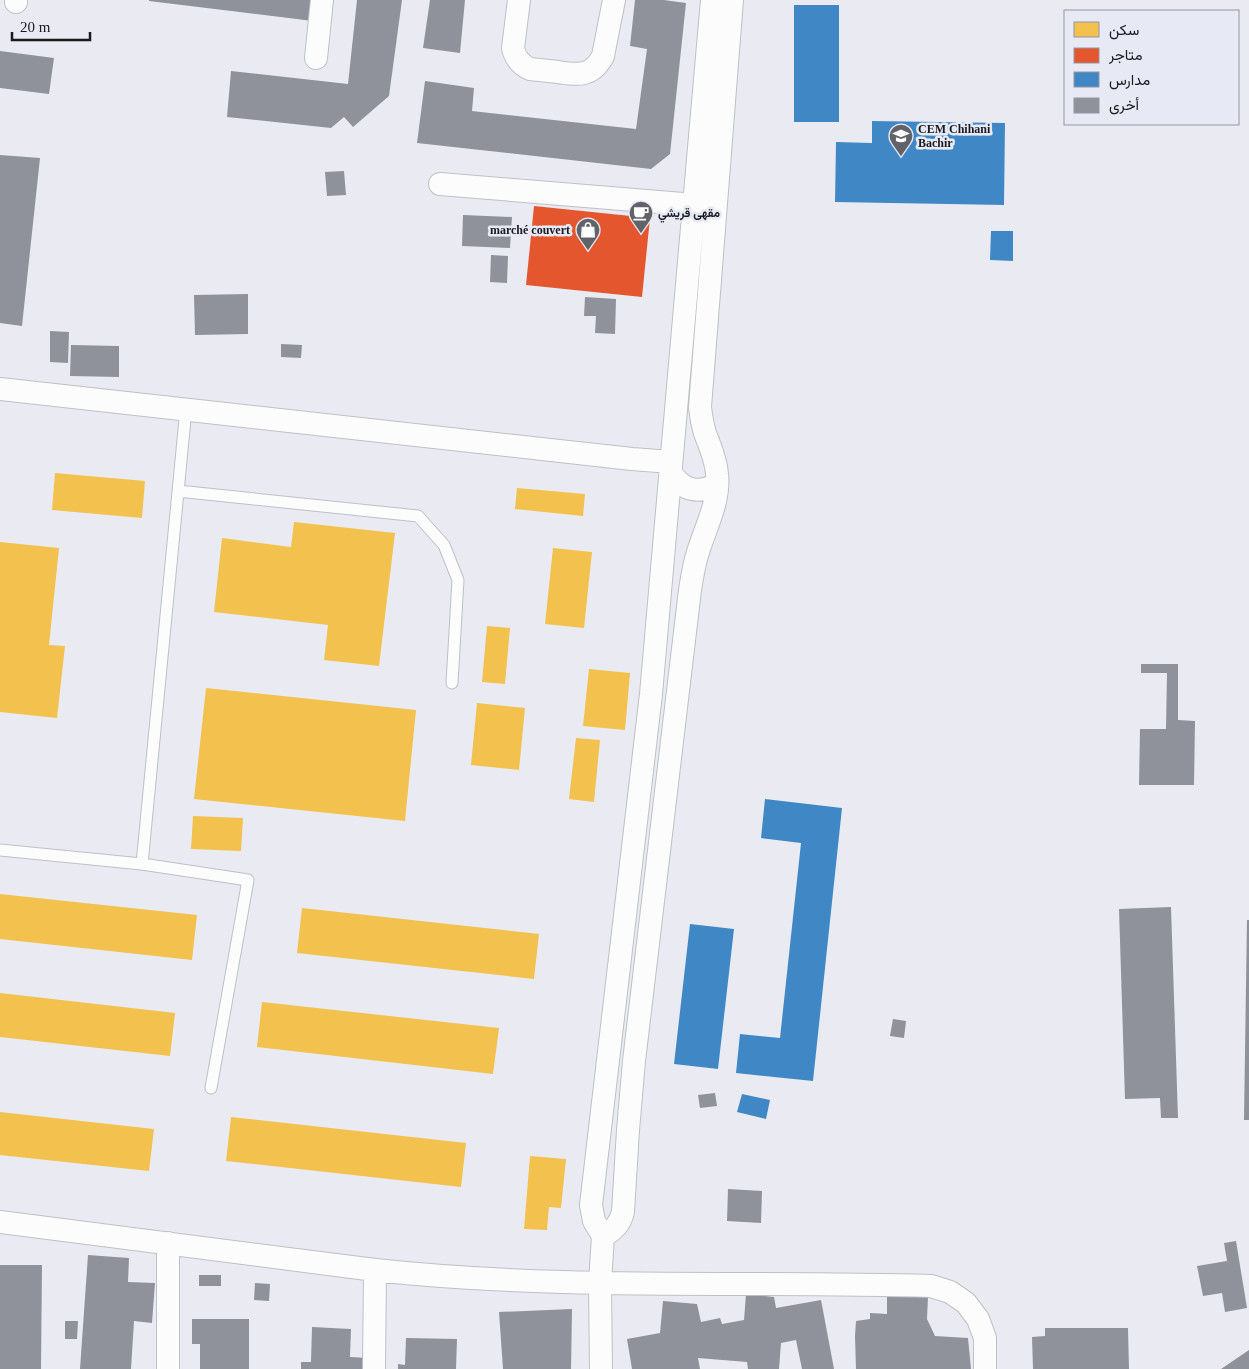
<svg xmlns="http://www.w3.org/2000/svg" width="1249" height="1369" viewBox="0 0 1249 1369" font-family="'Times New Roman',Vazirmatn,serif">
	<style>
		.homes { fill: #f2c14e }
		.shops { fill: #e4572e }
		.schools { fill: #3f88c5 }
		.building { fill: #8f919b }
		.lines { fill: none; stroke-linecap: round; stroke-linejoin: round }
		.lane-casing { stroke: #bfc0c5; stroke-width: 13 }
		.street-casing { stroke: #bfc0c5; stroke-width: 24 }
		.lane { stroke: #fcfcfd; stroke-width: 11 }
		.street { stroke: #fcfcfd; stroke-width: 22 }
		.labels { text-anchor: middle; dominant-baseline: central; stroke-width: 5; stroke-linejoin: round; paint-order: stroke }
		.poi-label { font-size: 12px; font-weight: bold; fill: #191a1e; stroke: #e7e9f5; text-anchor: start }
	</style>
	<rect width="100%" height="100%" fill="#eaebf2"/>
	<!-- homes -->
	<path class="homes" d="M55 473 145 481 142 518 52 510Z
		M517 488 585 494 583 516 515 509Z
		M294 522 395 533 379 666 324 660 328 625 214 612 222 538 291 547Z
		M0 542 59 548 49 645 65 646 57 718 0 712Z
		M553 548 592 552 584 628 545 624Z
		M487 626 510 628 505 684 482 682Z
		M589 669 630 673 625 730 583 726Z
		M206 688 416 710 405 821 194 799Z
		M477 703 525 708 519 770 471 765Z
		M576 738 600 740 594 802 569 799Z
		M193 816 243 818 241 851 191 849Z
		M0 894 197 915 192 960 0 939Z
		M302 908 539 934 534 979 297 953Z
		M0 993 175 1013 170 1056 0 1037Z
		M262 1002 499 1028 493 1074 257 1047Z
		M0 1112 154 1129 149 1171 0 1155Z
		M231 1117 466 1143 461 1187 226 1161Z
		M530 1156 566 1159 561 1208 549 1207 547 1230 524 1229Z"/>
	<!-- shops -->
	<path class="shops" d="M534 206 650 218 642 297 526 285Z"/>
	<!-- schools -->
	<path class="schools" d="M794 5H839V122H794Z
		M872 121 1005 123 1004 205 835 202 836 142 872 143Z
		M991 231H1013V261L990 260Z
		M765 799 842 808 813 1081 736 1073 740 1034 780 1038 801 843 761 838Z
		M690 924 734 929 718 1069 674 1064Z
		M742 1094 770 1100 766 1119 737 1112Z"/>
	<!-- building -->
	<path class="building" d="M149 0H315L313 21 149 1Z
		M357 0H402L389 96 353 127 344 117 331 128 227 117 231 71 348 84Z
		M430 0H465L460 53 423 48Z
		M635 0H664L686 3 670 154 651 169 417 143 425 81 474 88 472 111 636 129 647 49 630 46Z
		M0 51 54 58 49 94 0 88Z
		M0 155 40 158 22 326 0 323Z
		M344 171 346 195 327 196 325 172Z
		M463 215 512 217 510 248 462 246Z
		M491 255 508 256 507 283 490 282Z
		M248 294V334L195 335 194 295Z
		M585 297 616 299 615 334 595 333 596 316H584Z
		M50 331 69 332 68 363 50 362Z
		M281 344 302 345 301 358 281 357Z
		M71 345 119 346V377L70 376Z
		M1141 664H1178V720L1195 721 1194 785H1139L1140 729H1166L1167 673H1141Z
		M1171 907 1178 1118H1161L1160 1098 1125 1099 1119 909Z
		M1247 920H1249V1120H1244Z
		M893 1019 906 1021 904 1038 890 1036Z
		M715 1093 717 1106 700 1108 698 1095Z
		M728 1189 762 1191 761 1223 727 1221Z
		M1236 1241 1247 1308 1225 1312 1222 1293 1203 1296 1197 1266 1227 1261 1224 1243Z
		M88 1255 129 1258 128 1282 155 1283 152 1323 134 1321 131 1369H80Z
		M0 1265H42L41 1369H0Z
		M199 1275H221V1286H199Z
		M255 1283 270 1284 269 1301 254 1300Z
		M746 1294 774 1297 776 1308 821 1300 834 1369H802L796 1340 781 1343 779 1369H748L747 1362 698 1358 700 1369H632L627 1339 660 1333 663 1301 697 1304 701 1322 720 1318 722 1324 744 1320Z
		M887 1294 928 1297 927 1319 935 1336 968 1338 971 1369H856L855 1336 856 1321 870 1319V1313L887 1314Z
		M572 1309 571 1369H503L499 1312Z
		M192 1319H249V1369H200V1344H192Z
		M65 1321H78L77 1339H65Z
		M312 1327 351 1329 350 1357 368 1358V1369H301V1362H311Z
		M1045 1328H1128L1129 1369H1033L1032 1337 1045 1336Z
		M406 1338 457 1339 456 1369H398V1364L405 1365Z
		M1249 1350V1369H1221Z"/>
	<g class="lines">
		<defs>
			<path id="lane" d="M186 409 142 864 248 880 211 1088
				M178 491 418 516 444 545 458 580 452 683
				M0 850 142 864"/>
			<path id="street" d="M519 0 513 48C515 58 520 64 530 69 539 70 549 71 558 72 579 75 592 77 603 56L614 0
				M16 2V0
				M316 58 322 0
				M440 184 707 206
				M0 389 632 459 671 462
				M670 471C681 490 698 495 717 484
				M0 1222 375 1270C560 1290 746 1281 931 1286L950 1292 966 1303 978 1319 985 1338V1369
				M603 1236C614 1230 620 1224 623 1212L628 1130 634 1061 690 590C692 577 694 564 698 552 706 526 720 501 717 474 716 459 710 447 705 433 702 424 701 415 700 407L732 0
				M168 1369V1243
				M374 1369 375 1270
				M601 1369 600 1283 603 1236 594 1221 591 1205 651 694 712 0"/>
		</defs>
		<!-- lane casing -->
		<use href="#lane" class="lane-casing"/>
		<!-- street casing -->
		<use href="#street" class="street-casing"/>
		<!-- lane -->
		<use href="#lane" class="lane"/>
		<!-- street -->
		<use href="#street" class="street"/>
	</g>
	<!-- icons -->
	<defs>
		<symbol id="school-pin" viewBox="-11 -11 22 30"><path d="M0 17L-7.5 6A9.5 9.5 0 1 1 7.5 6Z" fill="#626368" stroke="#e7e9f5"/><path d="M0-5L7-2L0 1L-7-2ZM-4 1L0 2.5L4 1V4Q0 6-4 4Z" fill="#fff"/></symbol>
		<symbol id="cafe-pin" viewBox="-11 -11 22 30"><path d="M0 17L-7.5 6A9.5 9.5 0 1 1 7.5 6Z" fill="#626368" stroke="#e7e9f5"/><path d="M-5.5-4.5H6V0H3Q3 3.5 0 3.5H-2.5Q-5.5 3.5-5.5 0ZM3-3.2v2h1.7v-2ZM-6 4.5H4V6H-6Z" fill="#fff"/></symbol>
		<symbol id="shop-pin" viewBox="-11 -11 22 30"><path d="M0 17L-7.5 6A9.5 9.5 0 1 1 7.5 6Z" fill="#626368" stroke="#e7e9f5"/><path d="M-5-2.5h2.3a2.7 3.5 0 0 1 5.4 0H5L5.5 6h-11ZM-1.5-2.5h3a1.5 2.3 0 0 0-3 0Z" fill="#fff"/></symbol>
	</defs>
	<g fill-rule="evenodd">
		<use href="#school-pin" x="887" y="122" width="28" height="38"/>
		<use href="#cafe-pin" x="627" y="199" width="28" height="38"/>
		<use href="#shop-pin" x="574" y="216" width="28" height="38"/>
	</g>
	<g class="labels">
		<!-- poi labels -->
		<g class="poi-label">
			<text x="918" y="129">CEM Chihani<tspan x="918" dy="14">Bachir</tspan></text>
			<text x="658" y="213">مقهى قريشي</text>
			<text x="570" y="230" text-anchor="end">marché couvert</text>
		</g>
	</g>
	<!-- legend -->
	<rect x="1064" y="10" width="175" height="115" fill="#e7e9f5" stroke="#95969f"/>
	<rect x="1074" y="22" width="25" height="15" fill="#f2c14e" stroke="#95969f"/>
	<text x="1109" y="35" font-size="15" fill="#191a1e">سكن</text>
	<rect x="1074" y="48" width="25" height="15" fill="#e4572e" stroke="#95969f"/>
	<text x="1109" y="60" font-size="15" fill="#191a1e">متاجر</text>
	<rect x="1074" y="72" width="25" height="15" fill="#3f88c5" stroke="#95969f"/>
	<text x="1109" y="85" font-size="15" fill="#191a1e">مدارس</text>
	<rect x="1074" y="98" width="25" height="15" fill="#8f919b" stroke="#95969f"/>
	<text x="1109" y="110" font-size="15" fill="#191a1e">أخرى</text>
	<!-- scale -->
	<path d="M12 32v8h78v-8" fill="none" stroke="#191a1e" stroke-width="2.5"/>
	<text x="20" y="32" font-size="15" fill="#191a1e" stroke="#e7e9f5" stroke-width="4" paint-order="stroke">20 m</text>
</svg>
